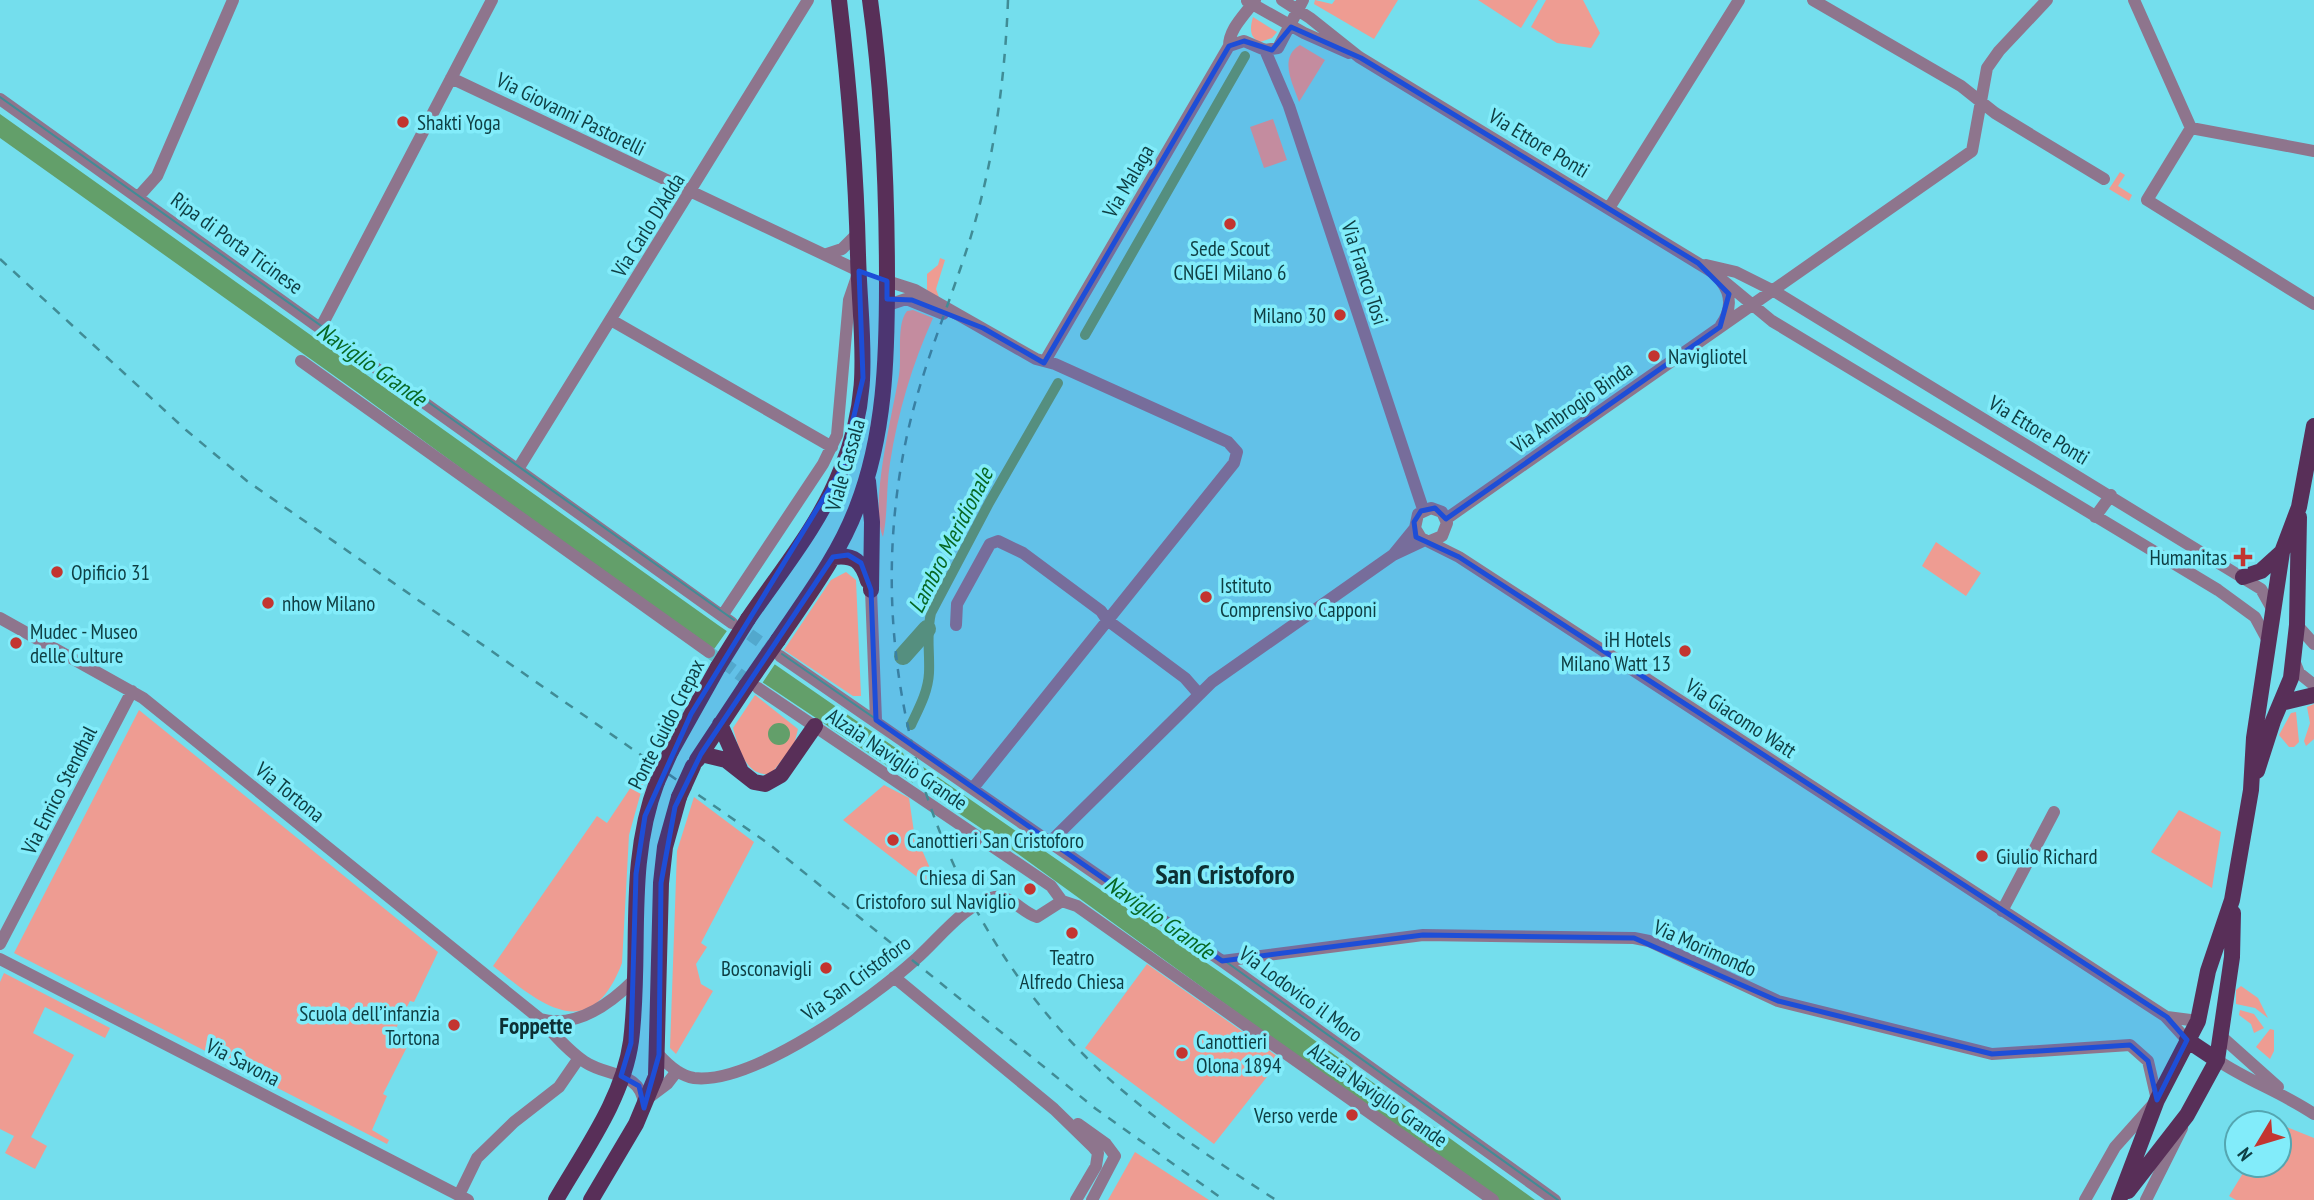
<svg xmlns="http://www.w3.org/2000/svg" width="2314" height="1200" viewBox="0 0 2314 1200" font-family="'PT Sans Narrow',sans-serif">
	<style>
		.green { fill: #ee9c92 }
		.water { fill: #639f6a }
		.pier { fill: #74deed }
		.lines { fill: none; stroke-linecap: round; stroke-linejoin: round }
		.canal { stroke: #639f6a; stroke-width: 10 }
		.river { stroke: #639f6a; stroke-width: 18 }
		.minor-tunnel { stroke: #60becb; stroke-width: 12; stroke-dasharray: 12 6; stroke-linecap: butt }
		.minor { stroke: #8e758d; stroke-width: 12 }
		.major { stroke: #582f58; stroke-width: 16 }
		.tram { stroke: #408c96; stroke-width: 2 }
		.rail { stroke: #408c96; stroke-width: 2.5; stroke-dasharray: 9 9; stroke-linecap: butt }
		.major-bridge { stroke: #582f58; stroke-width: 16 }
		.marked { fill: #1d4ed8; fill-opacity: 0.2; stroke: #1d4ed8; stroke-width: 5; stroke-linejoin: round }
		.poi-dot { fill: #c33530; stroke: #82ecfa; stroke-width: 2.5 }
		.labels { text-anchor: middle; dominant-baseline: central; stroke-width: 7; stroke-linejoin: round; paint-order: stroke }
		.street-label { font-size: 21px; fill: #0e3e43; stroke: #82ecfa }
		.poi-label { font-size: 21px; fill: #0e3e43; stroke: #82ecfa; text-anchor: start }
		.water-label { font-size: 23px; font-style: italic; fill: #076824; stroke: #82ecfa }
		.neighbourhood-label { font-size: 23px; font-weight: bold; fill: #0d3034; stroke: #82ecfa }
		.district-label { font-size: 28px; font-weight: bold; fill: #0d3034; stroke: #82ecfa }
	</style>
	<rect width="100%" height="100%" fill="#74deed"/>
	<!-- green -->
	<path class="green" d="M1315 0 1332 4 1335 0H1398L1374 39 1314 4Z
		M1478 0H1538L1521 28Z
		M1546 0H1583L1600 33 1591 48 1557 43 1531 27Z
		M1253 17 1277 32 1272 38 1260 42C1249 37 1250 28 1253 17Z
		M1300 45 1325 60 1299 102C1293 84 1278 58 1300 45Z
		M1273 119 1287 160 1264 168 1250 127Z
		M2120 172 2125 175 2118 186 2132 195 2129 201 2109 189Z
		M940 258 945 260 936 289 940 300 927 290V274L938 265Z
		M913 310 933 318C912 365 898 412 890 463 886 487 888 514 883 537 869 505 893 412 899 375 902 357 896 324 907 311Z
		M1936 542 1981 573 1966 596 1922 566Z
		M846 572 856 580 861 696H853L784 650 831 580Z
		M755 695 798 729 794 745 771 774C745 777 739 748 733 728Z
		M2314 704V739L2306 746 2304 741 2310 723 2307 707Z
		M139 710 438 952 414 1002 410 1001 393 1034 407 1047 383 1094 387 1096 372 1130 389 1140 387 1144 14 953Z
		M2296 712 2299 742 2294 747H2289L2279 735 2291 713Z
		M643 769 646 774 629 835 622 963C590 1047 540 1004 493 966L597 816 607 823Z
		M884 785 909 798 914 832 933 875 925 883 843 820Z
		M694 797 754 842 701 943 707 947 696 964 701 984 713 991 676 1054 670 1048 677 851Z
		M2179 810 2221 832 2212 888 2151 852Z
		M1147 964 1281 1059 1214 1144 1085 1048Z
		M4 973 110 1028 105 1038 45 1007 33 1033 74 1055 31 1137 47 1146 35 1169 5 1153 14 1136 0 1129V982Z
		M2241 986 2258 998 2268 1018 2255 1008 2236 1004V990Z
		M2240 1010 2254 1014 2264 1028 2254 1033 2251 1024 2239 1015Z
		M2270 1029 2274 1030V1051L2270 1059 2256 1047Z
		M2279 1124 2314 1138V1200H2236L2229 1196 2248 1165H2279Z
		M1135 1152 1209 1200H1108Z"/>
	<!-- water -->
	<path class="water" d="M0 114 718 625 1237 984 1535 1200H1496L1000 841 653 609 357 392 0 138Z
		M768 734a11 11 0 1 1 22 0a11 11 0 1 1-22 0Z"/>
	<!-- pier -->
	<path class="pier" d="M729 628 777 661 761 685 712 652Z
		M901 746 921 759 933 800 914 787Z"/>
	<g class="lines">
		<!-- canal -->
		<path class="canal" d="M1085 335 1245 56
			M911 725C919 708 928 692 929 673 930 652 926 633 931 613L989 503 1058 383"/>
		<!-- river -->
		<path class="river" d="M903 656 927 629"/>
		<!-- minor-tunnel -->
		<path class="minor-tunnel" d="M735 624 777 654
			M709 652 754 685"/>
		<!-- minor -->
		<path class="minor" d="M1282 0 1310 18 1359 57 1714 273 1772 321 2218 590 2255 617 2268 641
			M1813 0 1961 86 1995 113 2104 179
			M2134 0 2191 128
			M1247 1 1304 33 1349 53
			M1229 46 1244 41 1265 50 1278 48 1303 0
			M1265 50 1289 106 1423 509
			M451 78 859 271 849 300 837 435 823 464 722 616
			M0 99 732 623
			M2191 128 2147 200 2314 304
			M2191 128 2314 151
			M139 196 157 176 233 0
			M1609 208 1739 0
			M827 254 842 249 858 233
			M1706 265 1736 272 1774 291 2261 589 2274 612
			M887 281 915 290 1036 359 1055 364 1228 442 1237 452 1234 463 973 788
			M1721 281C1732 295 1731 311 1721 325
			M888 305 906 299 943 314
			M611 320 832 447
			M321 327 492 0
			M301 361 709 652
			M1045 361 1229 46C1229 28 1246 14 1255 0
			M518 469 808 0
			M2095 517 2111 495
			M1446 519 1972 151 1987 68 1999 51 2047 0
			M1415 528 1421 538 1459 557 2165 1016 2187 1040
			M1393 555 1415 528 1418 514 1431 508 1442 512 1447 523 1442 536 1430 541
			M871 590 876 720
			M0 618 143 698 540 1019C554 1034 568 1051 585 1062 607 1077 641 1071 644 1104
			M956 625 957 604 990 544 998 541 1023 553 1101 611 1107 620 1185 678 1199 694
			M2297 625 2314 644
			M780 656 1222 961 1555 1200
			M2293 658 2299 673 2314 685
			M758 688 1051 886 1062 901 1077 906 1493 1200
			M1050 842 1212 682 1393 555 1425 540
			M2002 911 2054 812
			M0 944 132 691
			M0 959 468 1200
			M1222 961 1423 935 1634 938 1649 941 1778 1001 1992 1054 2130 1045 2148 1061 2157 1100 2115 1147 2085 1200
			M894 977 1054 1109 1093 1147 1098 1153 1096 1166 1076 1200
			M2167 1017 2198 1021
			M540 1019C576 1029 609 1005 634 980
			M2222 1037 2278 1087
			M659 1055C668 1065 681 1076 694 1078 753 1085 873 998 916 959 938 940 965 903 995 897 1011 895 1023 913 1037 917L1062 901
			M2217 1060C2248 1081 2283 1093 2314 1114
			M647 1099 667 1084 677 1071
			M1078 1124 1106 1144 1115 1156 1092 1200
			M459 1195 477 1158 514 1122 559 1087 579 1058
			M2146 1200 2182 1128"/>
		<!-- major -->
		<path class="major" d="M868 481 872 522 871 590
			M833 557C855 554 862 562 868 581
			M2243 577 2261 571 2282 552
			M748 619C781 571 820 524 841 470 874 390 860 336 858 255 856 169 849 85 839 0
			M778 640C807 597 839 555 857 507 885 435 887 358 887 282 887 187 883 94 870 0
			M2281 703 2314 695
			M720 724 740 769
			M671 751 718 667
			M701 754 726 760 754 782 765 784 781 775 815 726
			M697 760 746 686
			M2257 771 2273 721 2291 678 2297 625 2299 517
			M2187 1040 2217 1060
			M2128 1191 2187 1115 2217 1060 2232 957 2233 913
			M556 1200C584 1151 623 1099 631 1041 642 953 625 866 657 782
			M591 1200 636 1124 656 1076 661 883 665 847 679 797
			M2119 1200 2157 1100 2198 1021 2208 971 2232 900 2251 790 2254 738 2282 552 2299 507 2314 426"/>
		<!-- tram -->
		<path class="tram" d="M0 97 734 620
			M782 654 1225 961 1558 1200"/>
		<!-- rail -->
		<path class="rail" d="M1008 0C1005 80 994 159 971 236 951 301 923 364 908 431 858 651 925 896 1085 1056 1142 1113 1208 1156 1276 1200
			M0 259 186 430 247 481 769 844 1096 1109 1224 1200"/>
		<!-- major-bridge -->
		<path class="major-bridge" d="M718 667 748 619
			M746 686 778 640
			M657 782 671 751
			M679 797 693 766"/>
	</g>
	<!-- marked area -->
	<path class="marked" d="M1291 27 1361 58 1698 263 1729 294 1720 327 1446 519 1435 508 1421 511 1414 522 1416 537 1459 557 2167 1017 2187 1040 2157 1100 2148 1061 2130 1045 1992 1054 1778 1001 1634 938 1423 935 1222 961 876 720 871 590 861 563 848 555 833 557 701 754 675 807 661 883 659 1055 644 1108 639 1086 621 1076 631 1043 636 874 645 816 691 714 841 470 863 378 859 271 887 281V299L912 300 983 328 1044 363 1229 46 1244 41 1272 50Z"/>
	<!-- markers -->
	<g class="poi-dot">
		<circle cx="403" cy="122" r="7"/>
		<circle cx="1230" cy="224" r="7"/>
		<circle cx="1340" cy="315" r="7"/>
		<circle cx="1654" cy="356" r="7"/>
		<path d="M2239.5 546.5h7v7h7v7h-7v7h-7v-7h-7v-7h7z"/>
		<circle cx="57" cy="572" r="7"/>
		<circle cx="1206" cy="597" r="7"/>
		<circle cx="268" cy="603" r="7"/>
		<circle cx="16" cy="643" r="7"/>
		<circle cx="1685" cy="651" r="7"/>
		<circle cx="893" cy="840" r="7"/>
		<circle cx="1982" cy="856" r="7"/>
		<circle cx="1030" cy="889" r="7"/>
		<circle cx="1072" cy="933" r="7"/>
		<circle cx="826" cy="968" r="7"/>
		<circle cx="454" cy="1025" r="7"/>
		<circle cx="1182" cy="1053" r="7"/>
		<circle cx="1352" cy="1115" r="7"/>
	</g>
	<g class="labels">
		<!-- street labels -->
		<g class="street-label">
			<text transform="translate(571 114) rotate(26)">Via Giovanni Pastorelli</text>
			<text transform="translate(1539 143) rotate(31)">Via Ettore Ponti</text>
			<text transform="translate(1128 181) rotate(-60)">Via Malaga</text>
			<text transform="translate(648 225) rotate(-58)">Via Carlo D'Adda</text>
			<text transform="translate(237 243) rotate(36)">Ripa di Porta Ticinese</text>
			<text transform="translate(1365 273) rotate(72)">Via Franco Tosi</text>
			<text transform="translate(1572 407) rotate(-35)">Via Ambrogio Binda</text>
			<text transform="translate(2039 430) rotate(31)">Via Ettore Ponti</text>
			<text transform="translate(845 465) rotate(-74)">Viale Cassala</text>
			<text transform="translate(1741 718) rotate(33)">Via Giacomo Watt</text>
			<text transform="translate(666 724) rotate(-63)">Ponte Guido Crepax</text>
			<text transform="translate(897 759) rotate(34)">Alzaia Naviglio Grande</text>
			<text transform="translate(59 790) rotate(-63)">Via Enrico Stendhal</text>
			<text transform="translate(290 792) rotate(39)">Via Tortona</text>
			<text transform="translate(1705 948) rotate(24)">Via Morimondo</text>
			<text transform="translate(856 978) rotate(-36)">Via San Cristoforo</text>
			<text transform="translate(1301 994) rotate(36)">Via Lodovico il Moro</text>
			<text transform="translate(243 1062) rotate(27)">Via Savona</text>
			<text transform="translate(1378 1095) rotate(35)">Alzaia Naviglio Grande</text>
		</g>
		<!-- poi labels -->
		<g class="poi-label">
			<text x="417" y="122">Shakti Yoga</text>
			<text x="1230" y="248" text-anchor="middle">Sede Scout<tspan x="1230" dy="24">CNGEI Milano 6</tspan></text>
			<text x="1326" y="315" text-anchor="end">Milano 30</text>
			<text x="1668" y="356">Navigliotel</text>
			<text x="2227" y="557" text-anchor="end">Humanitas</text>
			<text x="71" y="572">Opificio 31</text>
			<text x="1220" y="585">Istituto<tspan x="1220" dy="24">Comprensivo Capponi</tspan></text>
			<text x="282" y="603">nhow Milano</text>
			<text x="30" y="631">Mudec - Museo<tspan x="30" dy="24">delle Culture</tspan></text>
			<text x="1671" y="639" text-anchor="end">iH Hotels<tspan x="1671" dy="24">Milano Watt 13</tspan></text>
			<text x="907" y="840">Canottieri San Cristoforo</text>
			<text x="1996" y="856">Giulio Richard</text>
			<text x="1016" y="877" text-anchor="end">Chiesa di San<tspan x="1016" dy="24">Cristoforo sul Naviglio</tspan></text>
			<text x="1072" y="957" text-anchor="middle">Teatro<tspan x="1072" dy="24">Alfredo Chiesa</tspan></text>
			<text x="812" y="968" text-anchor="end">Bosconavigli</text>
			<text x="440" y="1013" text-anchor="end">Scuola dell’infanzia<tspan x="440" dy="24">Tortona</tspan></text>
			<text x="1196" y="1041">Canottieri<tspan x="1196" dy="24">Olona 1894</tspan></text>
			<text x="1338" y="1115" text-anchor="end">Verso verde</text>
		</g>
		<!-- water labels -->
		<g class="water-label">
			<text transform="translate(372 364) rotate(35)">Naviglio Grande</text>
			<text transform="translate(950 540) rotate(-63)">Lambro Meridionale</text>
			<text transform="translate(1160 917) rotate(35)">Naviglio Grande</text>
		</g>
		<!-- neighbourhood labels -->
		<g class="neighbourhood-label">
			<text x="536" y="1025">Foppette</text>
		</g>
		<!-- district labels -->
		<g class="district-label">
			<text x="1225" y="873">San Cristoforo</text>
		</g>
	</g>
	<!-- north arrow -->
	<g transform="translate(2258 1144) rotate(232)"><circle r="33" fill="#82ecfa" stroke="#54a6b1" stroke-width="2"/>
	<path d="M0-5L12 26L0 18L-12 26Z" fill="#c33530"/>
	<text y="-10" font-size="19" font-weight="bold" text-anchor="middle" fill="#0e3e43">N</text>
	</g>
</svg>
